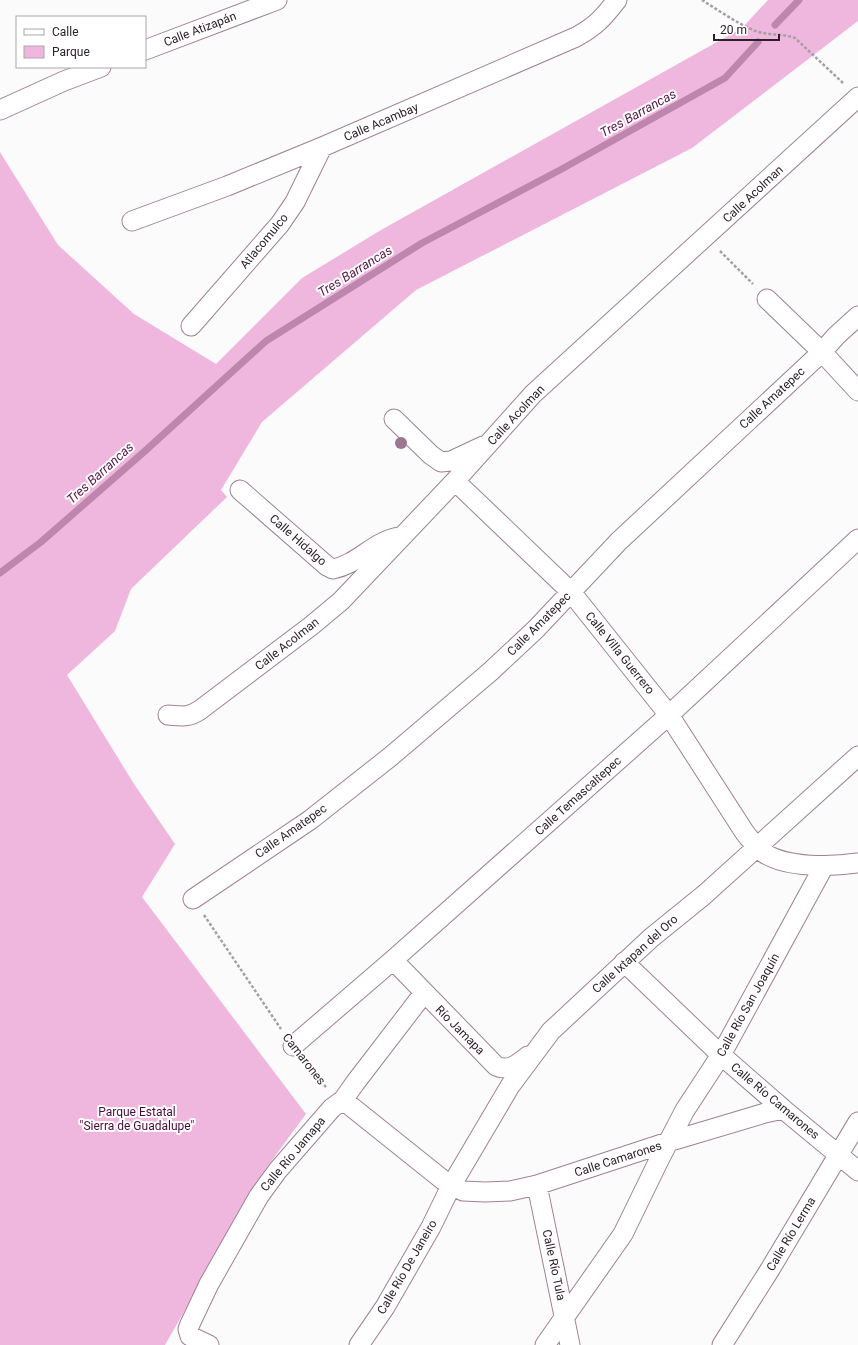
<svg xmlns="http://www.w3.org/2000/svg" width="858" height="1345" viewBox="0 0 858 1345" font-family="Roboto,sans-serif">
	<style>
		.green { fill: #f0b7de }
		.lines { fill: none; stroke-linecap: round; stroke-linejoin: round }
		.stream { stroke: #bd87ad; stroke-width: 7 }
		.street-casing { stroke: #9f8195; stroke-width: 21 }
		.path { stroke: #a5a0a4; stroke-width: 2.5; stroke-dasharray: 3 2; stroke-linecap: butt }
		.street { stroke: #fff; stroke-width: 19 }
		.tree { fill: #9b7793 }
		.labels { text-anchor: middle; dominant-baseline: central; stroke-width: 4; stroke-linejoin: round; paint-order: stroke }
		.street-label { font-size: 12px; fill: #2d2129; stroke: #fff }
		.park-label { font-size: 12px; fill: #4c0b3e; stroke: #fff }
		.water-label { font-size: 13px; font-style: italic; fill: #59184a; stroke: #fff }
	</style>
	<rect width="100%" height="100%" fill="#fbfbfb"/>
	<!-- green -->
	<path class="green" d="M768 0H858V21L692 148 416 290 262 422 221 490 227 497 131 589 115 631 67 675 134 784 175 844 142 897 306 1114 267 1167 165 1345H0V152L58 245 134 314 216 364 302 278 381 230 742 28Z"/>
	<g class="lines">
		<!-- stream -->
		<path class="stream" d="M775 25 799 0
			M0 573 41 542 145 451 266 341 422 243 560 170 725 78 758 42"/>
		<defs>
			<path id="street" d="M145 50 277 0
				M0 110 64 81 101 67
				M132 221 227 186 322 147 576 37C596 26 603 18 617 0
				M767 299 822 352 858 391
				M191 326 280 224 295 202 322 147
				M394 419 431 455 441 462 451 461 483 446
				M455 481 571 592 669 715 745 833C751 840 756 848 764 853 787 868 832 867 858 863
				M240 490 327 566 333 569C359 564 373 541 400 537
				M168 715C182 716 188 718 200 710L311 626 341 601 455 481 533 394 858 97
				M193 899 310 820 390 757 490 672 536 629 619 541 822 352 836 336 858 316
				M393 960 496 1066C510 1072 517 1064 528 1056
				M624 962 721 1055 783 1109 858 1171
				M293 1046 393 960 669 715 858 539
				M343 1100 443 1180 463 1191 485 1192 510 1191 537 1185 668 1142 765 1113 783 1109
				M537 1185 570 1345
				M209 1345 190 1336 188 1329 190 1324 209 1284 259 1196 278 1170 332 1108 343 1100 355 1083 424 993
				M359 1345 385 1307 431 1227 451 1186 510 1086 551 1031 651 938 704 895 858 756
				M545 1345 623 1234 660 1158 685 1110 721 1055 824 866
				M722 1345 769 1271 858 1122"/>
		</defs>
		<!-- street casing -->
		<use href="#street" class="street-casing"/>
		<!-- path -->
		<path class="path" d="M702 0C718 10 735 22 753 30 767 36 781 33 795 38L843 83
			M720 251 753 284
			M204 915 281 1029
			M305 1062 322 1083 326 1087"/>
		<!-- street -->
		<use href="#street" class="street"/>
	</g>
	<!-- trees -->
	<circle class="tree" cx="401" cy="443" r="6"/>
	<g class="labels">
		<!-- street labels -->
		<g class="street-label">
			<text transform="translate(200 29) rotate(-21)">Calle Atizapán</text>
			<text transform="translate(381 122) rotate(-23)">Calle Acambay</text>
			<text transform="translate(753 194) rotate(-43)">Calle Acolman</text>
			<text transform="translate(264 241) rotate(-50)">Atlacomulco</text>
			<text transform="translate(772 398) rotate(-43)">Calle Amatepec</text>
			<text transform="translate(516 415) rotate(-47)">Calle Acolman</text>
			<text transform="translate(298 540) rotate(41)">Calle Hidalgo</text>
			<text transform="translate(539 624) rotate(-45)">Calle Amatepec</text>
			<text transform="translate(287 644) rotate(-38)">Calle Acolman</text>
			<text transform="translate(620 653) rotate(51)">Calle Villa Guerrero</text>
			<text transform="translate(578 796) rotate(-42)">Calle Temascaltepec</text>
			<text transform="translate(291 831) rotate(-35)">Calle Amatepec</text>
			<text transform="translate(635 954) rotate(-42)">Calle Ixtapan del Oro</text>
			<text transform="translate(748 1005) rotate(-61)">Calle Río San Joaquín</text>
			<text transform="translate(460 1030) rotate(45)">Río Jamapa</text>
			<text transform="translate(304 1059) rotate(52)">Camarones</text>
			<text transform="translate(775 1101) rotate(40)">Calle Río Camarones</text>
			<text transform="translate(293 1154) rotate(-50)">Calle Río Jamapa</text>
			<text transform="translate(618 1159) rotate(-18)">Calle Camarones</text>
			<text transform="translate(791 1234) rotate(-59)">Calle Río Lerma</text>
			<text transform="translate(554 1265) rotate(78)">Calle Río Tula</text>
			<text transform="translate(407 1267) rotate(-60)">Calle Río De Janeiro</text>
		</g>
		<!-- park labels -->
		<g class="park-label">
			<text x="137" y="1112">Parque Estatal<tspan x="137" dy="14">"Sierra de Guadalupe"</tspan></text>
		</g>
		<!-- water labels -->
		<g class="water-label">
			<text transform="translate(638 113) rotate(-29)">Tres Barrancas</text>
			<text transform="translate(355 271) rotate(-32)">Tres Barrancas</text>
			<text transform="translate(100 473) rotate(-42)">Tres Barrancas</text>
		</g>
	</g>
	<!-- legend -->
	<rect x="16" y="16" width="130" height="52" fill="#ffffff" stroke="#aba6a9"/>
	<rect x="24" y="29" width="20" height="6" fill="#ffffff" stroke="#aba6a9"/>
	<text x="52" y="36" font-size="12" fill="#2d2129">Calle</text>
	<rect x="24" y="46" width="20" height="12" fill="#f0b7de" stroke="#aba6a9"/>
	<text x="52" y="56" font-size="12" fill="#2d2129">Parque</text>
	<!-- scale -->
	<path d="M714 34v6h65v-6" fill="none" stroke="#2d2129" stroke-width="2"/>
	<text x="720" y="34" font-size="12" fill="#2d2129" stroke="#ffffff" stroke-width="3" paint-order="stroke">20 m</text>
</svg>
